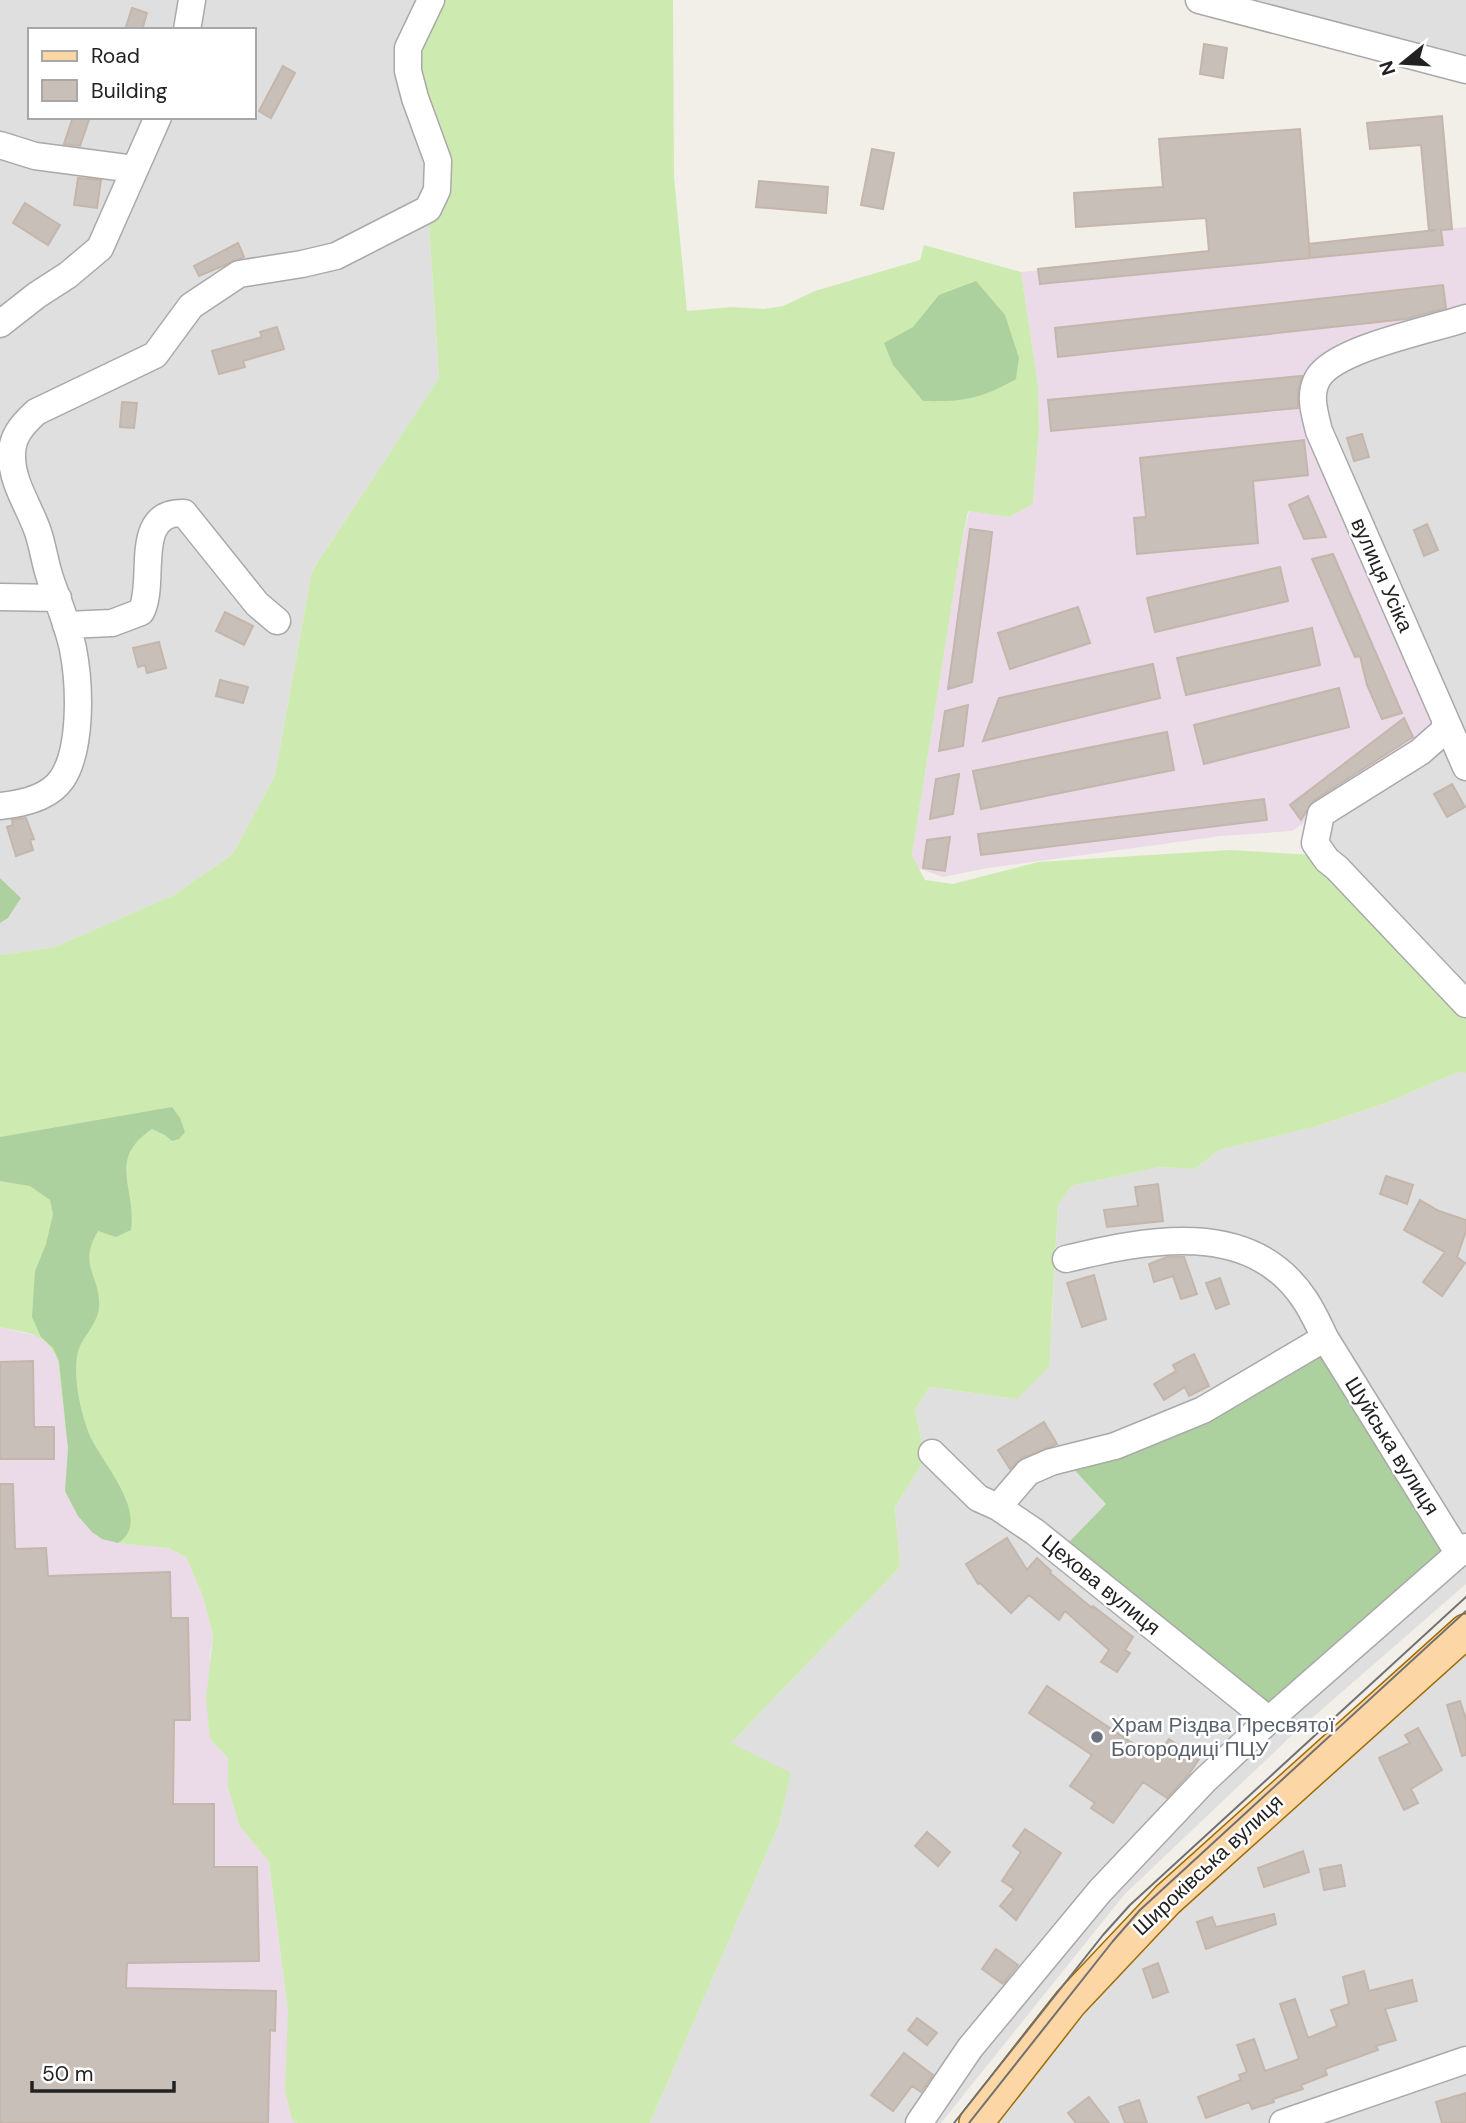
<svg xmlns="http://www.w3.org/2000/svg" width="1466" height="2123" viewBox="0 0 1466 2123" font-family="'DM Sans',sans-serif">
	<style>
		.residential { fill: #e0dfdf; fill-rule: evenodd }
		.industrial { fill: #ebdbe8 }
		.grass { fill: #cdebb0 }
		.forest { fill: #add19e }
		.building { fill: #c7bfb8; stroke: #c4b6ab; stroke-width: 2 }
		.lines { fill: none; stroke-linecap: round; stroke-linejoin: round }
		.minor-casing { stroke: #a9a9a9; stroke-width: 29 }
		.major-casing { stroke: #a06b00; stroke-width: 36 }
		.minor { stroke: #fff; stroke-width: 26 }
		.major { stroke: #fcd6a4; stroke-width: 33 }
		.tram { stroke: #707070; stroke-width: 2 }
		.worship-dot { fill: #6b7280; stroke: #fff; stroke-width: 2.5 }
		.labels { text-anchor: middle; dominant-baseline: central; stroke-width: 5; stroke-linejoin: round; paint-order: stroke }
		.street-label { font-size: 21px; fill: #222; stroke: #fff }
		.worship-label { font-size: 21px; fill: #5b616d; stroke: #fff; text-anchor: start }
	</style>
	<rect width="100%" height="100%" fill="#f2efe9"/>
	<!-- residential -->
	<path class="residential" d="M0 0H431L427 130 428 209 439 378 312 571 275 775 233 854 174 895 55 947 0 955V923L8 918 21 898 0 878ZM30 30H254V117H30Z
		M1195 0H1466V70Z
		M1466 318V1004L1327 860 1339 480 1315 370Z
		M1458 1072 1466 1073V1584L1289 1738 1124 1895 941 2123H650L779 1824 790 1774 730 1744 900 1567 895 1507 925 1459 915 1409 930 1387 1017 1399 1052 1321 1058 1204 1071 1186 1159 1167 1195 1169 1219 1150 1314 1127 1386 1103Z
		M1466 1631V2123H976L1015 2070Z"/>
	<!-- industrial -->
	<path class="industrial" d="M1466 227V318L1312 379 1445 730 1292 831 1221 836 988 868 943 877 917 868 912 855 961 547 969 511 1009 517 1033 504 1039 429 1038 385 1021 272Z
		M0 1327 41 1337 52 1348 59 1361 68 1449 65 1491 102 1539 126 1544 168 1548 186 1557 203 1597 213 1636 210 1656V1739L228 1758V1787L239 1825 269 1862 288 2012 292 2120 297 2123H0Z"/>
	<!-- grass -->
	<path class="grass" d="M431 0H673L674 177 687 311 732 307 764 309 783 306 815 291 920 260 924 245 1021 272 1038 385 1039 429 1033 504 1009 517 968 511 961 547 912 855 925 880 953 884 1038 862 1230 850 1314 855 1466 1004V1073L1458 1072 1386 1103 1314 1127 1219 1150 1195 1169 1159 1167 1071 1186 1058 1205 1049 1367 1017 1399 930 1387 915 1409 925 1459 895 1507 900 1567 731 1743 791 1773 779 1824 650 2123H297L292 2120 285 2090 288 2012 269 1862 239 1825 228 1787V1758L210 1739 206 1700 213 1636 203 1597 186 1557 168 1548 126 1544 102 1539 92 1532 78 1516 65 1491 68 1449 58 1361C45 1331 29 1334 0 1327V955L55 947 174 895 233 854 275 775 312 571 439 378 428 209 437 190 408 71Z"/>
	<!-- forest -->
	<path class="forest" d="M976 281 1005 315 1019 358 1016 379C981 399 963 402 923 401L893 365 884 343 913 327 939 295Z
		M0 878 21 898 8 918 0 923Z
		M172 1107 180 1118 185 1132 179 1139 172 1141 165 1135 152 1129C106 1160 137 1188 131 1230L116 1237 98 1231C77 1266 101 1275 99 1308 98 1321 86 1334 80 1346 70 1368 81 1418 92 1440 103 1463 154 1521 118 1543L102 1539 92 1532 78 1516 65 1491 68 1449 59 1361 53 1348 41 1337 32 1317 35 1271 46 1244 53 1214 50 1200 30 1186 0 1181V1137Z
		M1324 1348 1451 1553 1273 1706 1069 1542 1106 1504 1068 1463Z"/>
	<!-- building -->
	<path class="building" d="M132 8 147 13 142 30H125Z
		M1204 44 1227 48 1223 78 1200 74Z
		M283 66 295 73 271 118 259 111Z
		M1442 116 1452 229 1441 230 1443 245 1310 258 1309 244 1436 230 1429 231 1421 145 1370 149 1367 123Z
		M73 117H90L80 146 64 144Z
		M1300 129 1310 258 1040 284 1038 269 1209 251 1206 218 1076 227 1074 193 1163 187 1159 139Z
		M872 149 894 153 883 209 861 205Z
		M78 178 101 180 97 208 74 205Z
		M759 181 828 187 826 213 756 207Z
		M25 203 60 225 48 245 13 223Z
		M238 243 244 257 199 276 194 266Z
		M1443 285 1446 308 1406 319 1058 357 1055 328Z
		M277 327 284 349 243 361 245 367 219 374 212 351 262 337 260 332Z
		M1302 376 1298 390V408L1051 431 1048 400Z
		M122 402 137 403 134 428 120 427Z
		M1362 434 1369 457 1354 461 1347 438Z
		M1304 440 1308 475 1253 481 1258 543 1137 554 1134 518 1146 517 1140 458Z
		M1308 496 1326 537 1304 539 1289 505Z
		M1427 524 1438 550 1424 556 1414 530Z
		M970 529 992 532 989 559 972 682 948 689Z
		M1333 554 1402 713 1382 719 1367 685 1360 656 1355 657 1312 559Z
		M1280 567 1288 601 1155 632 1147 598Z
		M1078 607 1090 643 1010 669 998 633Z
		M225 612 253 626 244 645 216 631Z
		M1312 628 1320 665 1186 695 1177 658Z
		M159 642 166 668 147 673 145 665 138 667 133 648Z
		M1153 664 1160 698 983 741 999 698Z
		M220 680 248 687 243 703 216 696Z
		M1339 688 1349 727 1204 764 1194 725Z
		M968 705 963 746 939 751 945 711Z
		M1404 718 1413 737 1313 801 1301 820 1290 805Z
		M1167 732 1174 770 981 809 973 771Z
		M959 774 953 814 930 819 936 779Z
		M1452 784 1465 807 1447 817 1434 794Z
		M1264 799 1267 820 981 855 978 834Z
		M26 818 34 839 30 840 33 850 16 856 7 827 13 825 12 820Z
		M950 837 945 871 923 868 927 840Z
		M1386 1176 1413 1185 1407 1204 1380 1194Z
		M1158 1184 1163 1221 1107 1227 1104 1210 1138 1206 1135 1187Z
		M1420 1200 1439 1211 1466 1220V1231L1457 1257 1465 1263 1442 1296 1423 1282 1445 1252 1404 1230Z
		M1184 1257 1197 1294 1181 1299 1173 1276 1154 1282 1149 1264 1167 1257Z
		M1094 1275 1106 1319 1082 1327 1067 1283Z
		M1220 1278 1229 1304 1216 1309 1206 1283Z
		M1194 1354 1209 1386 1189 1396 1185 1387 1164 1400 1154 1384 1176 1371 1173 1365Z
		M33 1361 34 1427H54V1459H0V1362Z
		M1044 1422 1057 1444 1022 1458 1010 1469 998 1450Z
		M0 1484H13L15 1549 46 1548 48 1576 170 1572 171 1618H188L190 1720H174L173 1804H214V1867H257L259 1961 127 1963 126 1988 276 1991 275 2031 270 2030 268 2123H0Z
		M1007 1538 1027 1570 1037 1558 1051 1571 1050 1573 1092 1608 1093 1606 1133 1637 1125 1650 1130 1653 1117 1672 1101 1662 1109 1650 1065 1611 1059 1620 1029 1595 1011 1613 980 1583 978 1584 966 1564Z
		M1047 1686 1155 1758 1169 1739 1199 1759 1189 1774 1167 1798 1143 1782 1113 1823 1091 1808 1095 1803 1070 1786 1092 1755 1029 1713Z
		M1460 1701 1466 1719V1755L1462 1756 1447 1705Z
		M1418 1728 1442 1770 1411 1789 1418 1803 1404 1810 1379 1758 1410 1743 1405 1735Z
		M1025 1829 1061 1853 1016 1920 1000 1906 1014 1889 1002 1881 1021 1852 1013 1846Z
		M927 1832 950 1852 938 1866 915 1846Z
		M1303 1851 1309 1872 1264 1887 1258 1868Z
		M1341 1865 1345 1886 1324 1890 1320 1869Z
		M1274 1914 1276 1924 1206 1949 1197 1922 1212 1917 1216 1927Z
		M996 1949 1018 1965 1003 1984 982 1969Z
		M1158 1963 1168 1992 1153 1998 1143 1969Z
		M1364 1971 1369 1991 1412 1980 1417 2001 1385 2009 1396 2040 1376 2046 1378 2050 1325 2069 1327 2075 1301 2085 1303 2089 1273 2099 1274 2102 1252 2109 1249 2102 1206 2118 1198 2097 1241 2080 1239 2075 1247 2072 1237 2045 1254 2039 1265 2071 1299 2059 1280 2004 1295 1999 1308 2038 1337 2026 1331 2010 1349 2004 1343 1977Z
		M917 2018 937 2033 927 2045 908 2030Z
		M904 2053 933 2075 921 2092 912 2086 893 2111 871 2095Z
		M1466 2093V2123H1442L1436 2102Z
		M1089 2097 1109 2123H1076L1068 2113Z
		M1139 2100 1147 2123H1125L1119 2107Z"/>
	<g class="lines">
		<defs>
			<path id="minor" d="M1199 0 1466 70
				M187 30 192 0
				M0 145 35 156 134 169
				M1466 318C1431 330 1336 348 1318 378 1308 395 1315 414 1319 431L1466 767
				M0 324 37 295 68 275 100 248 158 117
				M0 597 58 598
				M66 625 112 623 141 612C157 582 131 511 184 513L257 604 277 621
				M1445 719V730L1420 752 1321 814 1315 843 1327 860 1337 868 1466 1004
				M0 806C21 804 49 798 62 779 82 749 80 685 73 649 68 625 58 602 50 578 45 563 43 547 38 532 30 508 12 483 12 457 11 437 22 425 36 412L155 355 191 306 239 274 302 264 336 256 428 209 437 190 438 161 415 98 408 71V48L431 0
				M1066 1259C1145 1240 1251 1217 1305 1300 1313 1312 1319 1325 1325 1338
				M932 1453 978 1498 998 1507 1035 1532 1269 1720
				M998 1507 1028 1472 1051 1462 1115 1446 1203 1410 1325 1338 1459 1554
				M919 2123 970 2048 1100 1891 1204 1781 1269 1720 1466 1547
				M1283 2123 1466 2060"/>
			<path id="major" d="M976 2123 1070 2003 1168 1899 1466 1631"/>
		</defs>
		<!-- minor casing -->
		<use href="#minor" class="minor-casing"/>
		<!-- major casing -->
		<use href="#major" class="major-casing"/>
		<!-- minor -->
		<use href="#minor" class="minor"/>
		<!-- major -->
		<use href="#major" class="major"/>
		<!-- tram -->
		<path class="tram" d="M954 2123 1103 1935 1130 1905 1466 1597
			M969 2123 1113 1941 1140 1910 1466 1611"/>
	</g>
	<!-- markers -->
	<circle class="worship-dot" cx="1097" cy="1737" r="7"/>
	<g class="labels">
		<!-- street labels -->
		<g class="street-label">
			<text transform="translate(1382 575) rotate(66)">вулиця Усіка</text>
			<text transform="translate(1392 1446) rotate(58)">Шуйська вулиця</text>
			<text transform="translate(1101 1585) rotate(39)">Цехова вулиця</text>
			<text transform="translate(1208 1865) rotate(-43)">Широківська вулиця</text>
		</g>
		<!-- worship labels -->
		<g class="worship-label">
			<text x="1111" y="1725">Храм Різдва Пресвятої<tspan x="1111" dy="24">Богородиці ПЦУ</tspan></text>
		</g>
	</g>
	<!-- legend -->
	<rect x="28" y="28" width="228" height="91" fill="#ffffff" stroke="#a7a7a7" stroke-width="2"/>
	<rect x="42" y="51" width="35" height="10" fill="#fcd6a4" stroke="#a7a7a7" stroke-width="2"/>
	<text x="91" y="63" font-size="21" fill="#222222">Road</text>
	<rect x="42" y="80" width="35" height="21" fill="#c7bfb8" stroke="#a7a7a7" stroke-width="2"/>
	<text x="91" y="98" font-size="21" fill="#222222">Building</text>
	<!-- north arrow -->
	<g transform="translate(1403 63) rotate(252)" stroke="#ffffff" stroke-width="5" paint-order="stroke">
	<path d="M0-5L12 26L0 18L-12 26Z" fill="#222222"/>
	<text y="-10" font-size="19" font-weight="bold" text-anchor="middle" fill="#222222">N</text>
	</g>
	<!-- scale -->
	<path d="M32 2081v10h142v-10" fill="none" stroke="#222222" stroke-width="3.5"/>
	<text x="42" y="2081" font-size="21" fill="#222222" stroke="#ffffff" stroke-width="5" paint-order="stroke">50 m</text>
</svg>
